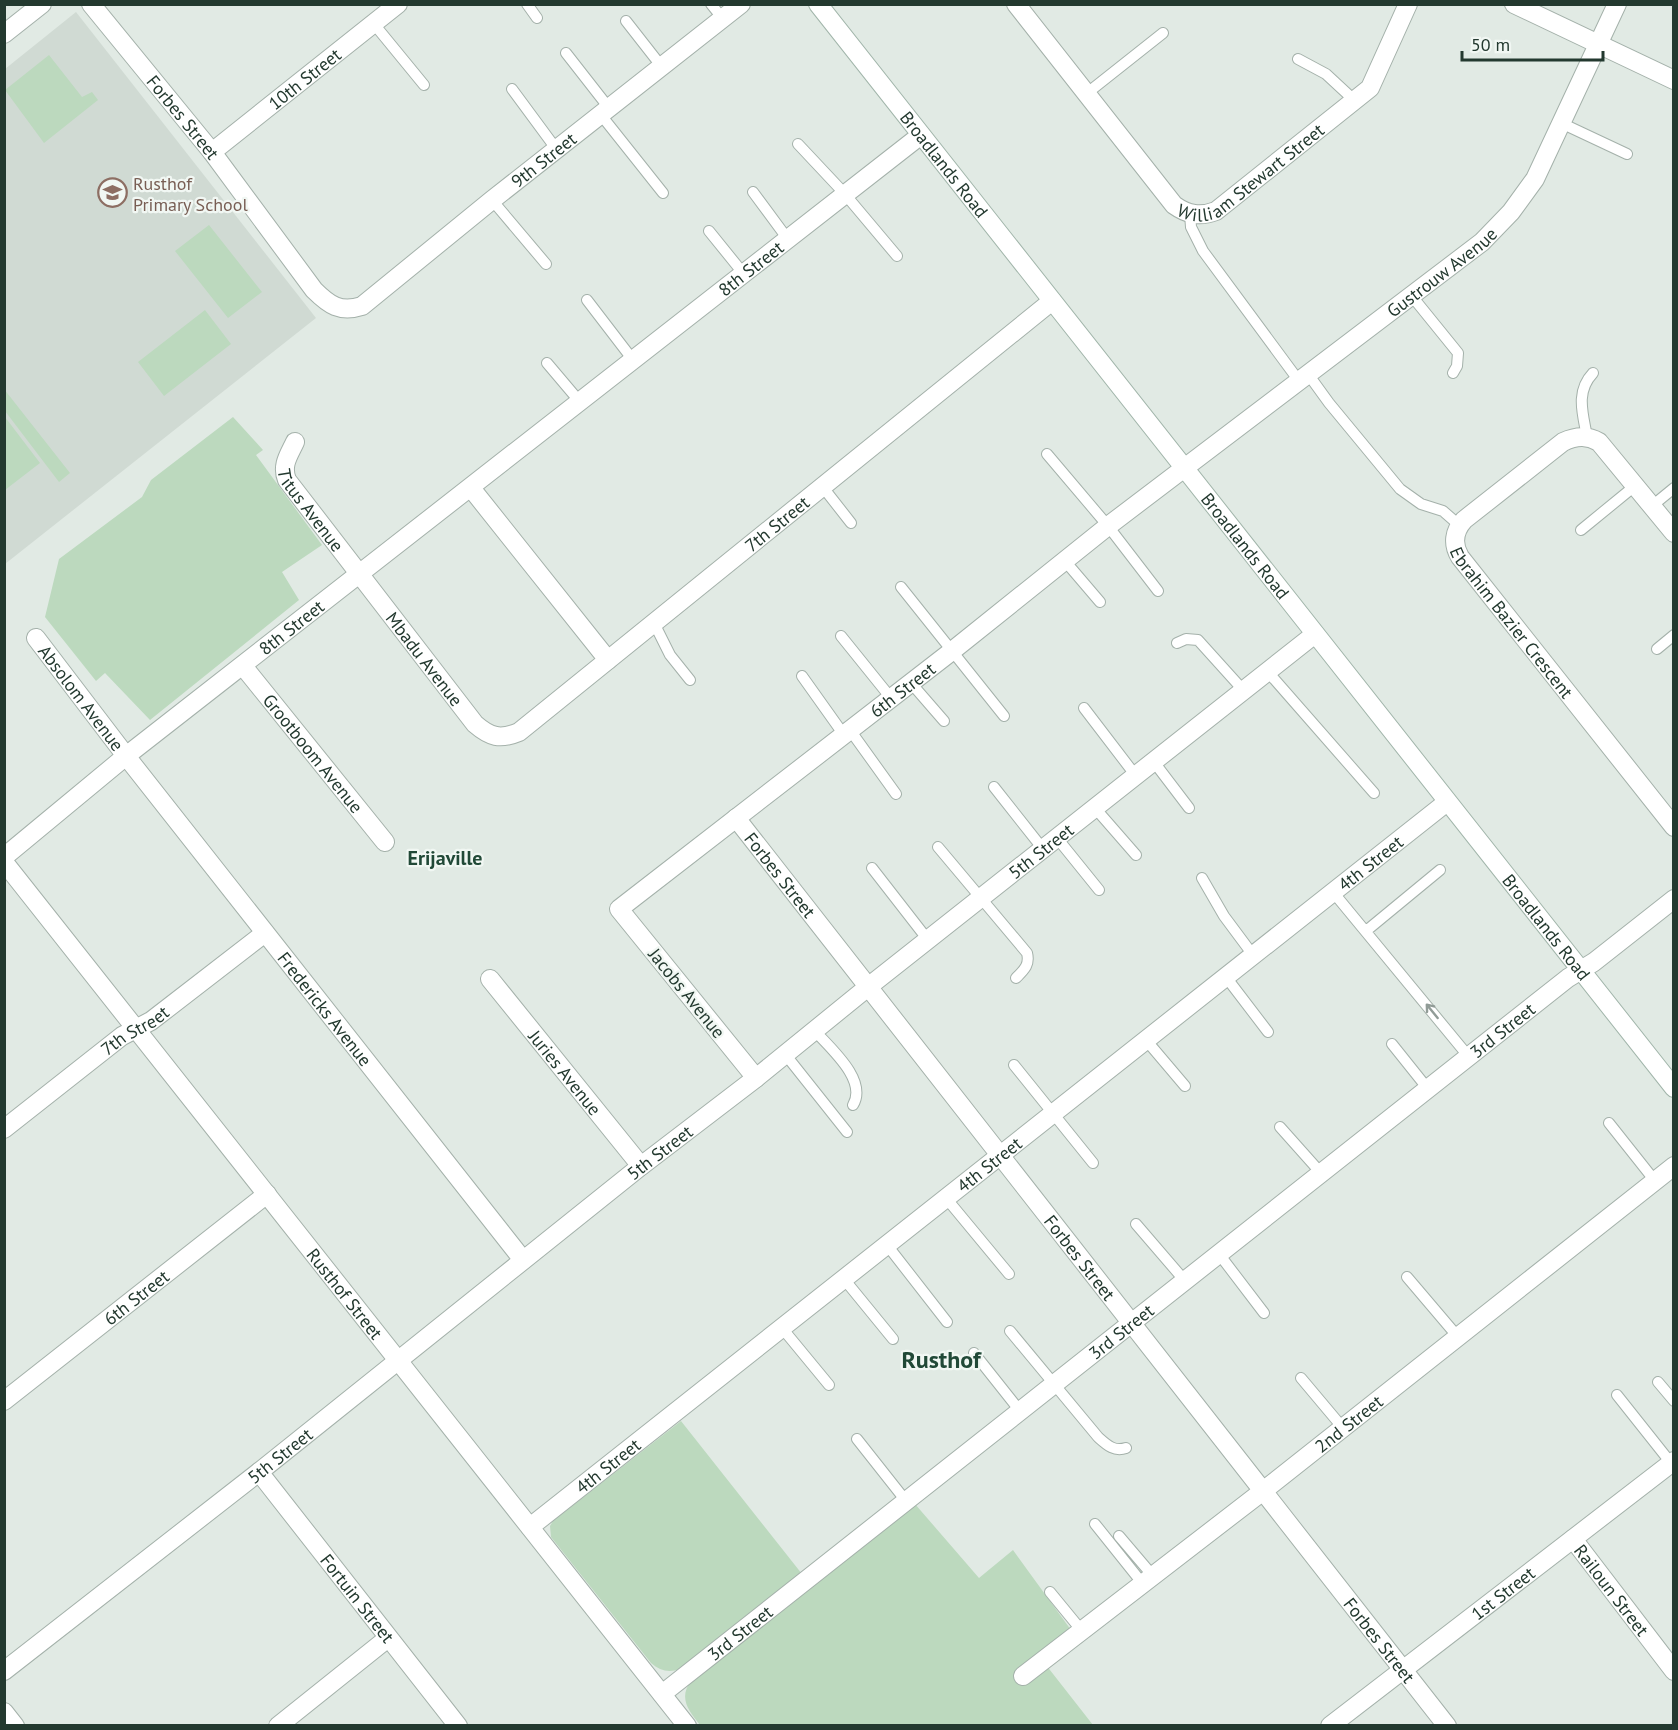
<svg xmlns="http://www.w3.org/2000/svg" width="1678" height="1730" viewBox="0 0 1678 1730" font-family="'PT Sans',sans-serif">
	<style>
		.built { fill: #d0dad3 }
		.green { fill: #bcd9be }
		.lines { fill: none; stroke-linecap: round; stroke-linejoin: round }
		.lane-casing { stroke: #a4b1aa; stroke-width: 12 }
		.street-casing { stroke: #a4b1aa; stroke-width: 20 }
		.secondary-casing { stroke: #a1b5aa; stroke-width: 20 }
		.lane { stroke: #fff; stroke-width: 10 }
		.street { stroke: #fff; stroke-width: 18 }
		.secondary { stroke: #fff; stroke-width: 18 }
		.oneway { stroke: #919c97 }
		.labels { text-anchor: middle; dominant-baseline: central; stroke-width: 4.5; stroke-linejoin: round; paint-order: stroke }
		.street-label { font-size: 18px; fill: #23392f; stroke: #f1f7f3 }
		.education-label { font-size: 18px; fill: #785e54; stroke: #f1f7f3; text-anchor: start }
		.neighbourhood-label { font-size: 20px; font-weight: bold; fill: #214937; stroke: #f1f7f3 }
		.district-label { font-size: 24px; font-weight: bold; fill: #214937; stroke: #f1f7f3 }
	</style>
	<rect width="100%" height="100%" fill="#e1eae4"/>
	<!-- built -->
	<path class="built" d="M76 12 316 318 5 564V69Z"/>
	<!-- green -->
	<path class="green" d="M49 55 82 97 92 92 98 100 44 143 5 90Z
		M209 225 262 292 228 318 175 251Z
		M205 310 231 344 164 396 138 362Z
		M4 389 70 473 59 482 5 411Z
		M5 417 40 463 5 490Z
		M233 417 263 450 256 455 322 545 282 572 299 600 150 720 105 673 96 681 45 617 59 559 142 497 151 480Z
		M681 1421 802 1574 680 1669C669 1673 660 1671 651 1663L551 1537 550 1526 553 1521Z
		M915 1504 979 1578 1013 1550 1071 1630 1039 1656 1093 1725H700C689 1711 678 1698 691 1681Z"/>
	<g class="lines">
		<defs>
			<path id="lane" d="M527 4 537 18
				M711 4 723 19
				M626 21 662 67
				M374 24 424 85
				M566 53 609 108
				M1298 59 1326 74 1354 100
				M512 89 557 150
				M1086 94 1163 33
				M601 115 663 193
				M1561 123 1627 154
				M798 144 844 193 897 256
				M753 192 787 238
				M492 200 546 264
				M1190 214 1191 227 1203 251 1299 381
				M709 231 743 273
				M1411 295 1458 353 1457 366 1453 373
				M587 300 633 360
				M547 363 580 402
				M1308 374 1329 403 1400 489 1421 504 1443 511 1459 525
				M1587 437C1583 414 1575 392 1593 373
				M1047 454 1108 526 1158 591
				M822 486 851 523
				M1652 506 1674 488
				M1581 530 1636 485
				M1065 561 1100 602
				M901 587 1004 716
				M654 623 670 655 690 680
				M841 636 891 698
				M1177 643 1186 639 1198 640 1244 691
				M1657 649 1674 635
				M1268 672 1374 793
				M802 676 844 735
				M911 683 944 721
				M1084 708 1136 776
				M850 730 896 794
				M1154 762 1189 808
				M994 787 1043 849
				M1095 808 1136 855
				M1057 838 1099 890
				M938 847 1027 953C1030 965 1024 970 1016 978
				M872 868 928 940
				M1202 878 1224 916 1253 955
				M1333 892 1469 1057
				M1366 931 1440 870
				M1226 977 1268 1032
				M814 1030C830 1048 868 1080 853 1105
				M1146 1040 1185 1086
				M1392 1044 1428 1089
				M785 1054 847 1132
				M1014 1065 1093 1163
				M1609 1123 1655 1181
				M1280 1127 1321 1173
				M946 1198 1009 1274
				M1136 1224 1185 1281
				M887 1245 947 1322
				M1219 1254 1264 1313
				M1407 1277 1458 1337
				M844 1279 893 1339
				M782 1328 829 1385
				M1010 1331 1098 1437C1107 1445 1114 1452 1126 1448
				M974 1353 1020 1411
				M1301 1378 1343 1428
				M1658 1382 1674 1401
				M1617 1395 1671 1463
				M857 1439 906 1501
				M1095 1524 1143 1584
				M1119 1536 1153 1576
				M1050 1592 1082 1631"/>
			<g id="street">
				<path id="s1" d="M91 4 212 152 314 290C329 305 340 313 362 306L492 200 741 4"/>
				<path id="s2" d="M1016 4 1174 205C1188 215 1200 217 1216 211L1370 88 1408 4"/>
				<path d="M1514 4 1674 80"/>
				<path d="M4 34 42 4"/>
				<path id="s3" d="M212 152 398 4"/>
				<path id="s4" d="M295 442C289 455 281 465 287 480L475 724C490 737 500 740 519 732L1052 301"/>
				<path d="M471 488 608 660"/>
				<path id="s5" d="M1674 533 1599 442C1587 435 1576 436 1563 442L1464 520C1454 531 1452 544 1460 557L1674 827"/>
				<path id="s6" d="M36 638 126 756 523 1260"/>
				<path id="s7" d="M243 666 385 842"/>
				<path id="s8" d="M736 818 1447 1726"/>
				<path id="s9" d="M4 857 126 756 921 135"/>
				<path id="s10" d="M4 862 687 1726"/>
				<path id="s11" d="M490 979 641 1166"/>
				<path id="s12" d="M756 1078 619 909 952 651 1108 526 1482 242 1511 212 1535 179 1617 4"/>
				<path id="s13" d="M4 1129 122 1036 151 1021 265 933"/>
				<path id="s14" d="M4 1401 267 1194"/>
				<path id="s15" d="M259 1472 458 1726"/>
				<path id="s16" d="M530 1527 1447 802"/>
				<path id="s17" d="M1573 1539 1674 1671"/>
				<path id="s18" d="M4 1671 259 1472 641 1166 756 1078 868 987 1315 634"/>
				<path id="s19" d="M1023 1676 1263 1491 1674 1166"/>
				<path id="s20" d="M662 1694 1568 978 1594 962 1674 899"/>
				<path d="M4 1712 15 1726"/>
				<path d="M278 1726 388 1638"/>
				<path id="s21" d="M1330 1726 1674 1461"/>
			</g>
			<g id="secondary">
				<path id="s22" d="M818 4 1674 1088"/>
			</g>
		</defs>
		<!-- lane casing -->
		<use href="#lane" class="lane-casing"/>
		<!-- street casing -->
		<use href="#street" class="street-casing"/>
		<!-- secondary casing -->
		<use href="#secondary" class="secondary-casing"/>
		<!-- lane -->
		<use href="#lane" class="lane"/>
		<!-- street -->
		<use href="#street" class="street"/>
		<!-- secondary -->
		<use href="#secondary" class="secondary"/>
	</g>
	<!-- one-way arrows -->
	<defs><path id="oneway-shaft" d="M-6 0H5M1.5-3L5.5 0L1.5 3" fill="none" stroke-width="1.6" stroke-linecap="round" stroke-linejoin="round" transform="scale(1.5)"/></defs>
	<use class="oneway" href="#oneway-shaft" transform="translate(1432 1011) rotate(-129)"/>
	<!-- icons -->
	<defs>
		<symbol id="school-ring" viewBox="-11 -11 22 22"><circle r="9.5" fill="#f1f7f3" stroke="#8d6e63" stroke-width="1.5"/><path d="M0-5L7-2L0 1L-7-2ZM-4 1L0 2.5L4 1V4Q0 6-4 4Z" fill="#8d6e63"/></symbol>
	</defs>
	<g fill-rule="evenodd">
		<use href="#school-ring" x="96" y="176" width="33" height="33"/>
	</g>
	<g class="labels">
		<!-- street labels -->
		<g class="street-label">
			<text stroke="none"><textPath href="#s3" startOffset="118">10th Street</textPath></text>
			<text stroke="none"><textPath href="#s1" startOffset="146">Forbes Street</textPath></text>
			<text stroke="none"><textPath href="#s1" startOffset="650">9th Street</textPath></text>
			<text stroke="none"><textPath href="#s2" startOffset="348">William Stewart Street</textPath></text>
			<text stroke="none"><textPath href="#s22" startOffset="204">Broadlands Road</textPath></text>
			<text stroke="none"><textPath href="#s9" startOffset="951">8th Street</textPath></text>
			<text stroke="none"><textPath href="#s12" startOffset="1258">Gustrouw Avenue</textPath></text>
			<text stroke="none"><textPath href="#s4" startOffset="78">Titus Avenue</textPath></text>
			<text stroke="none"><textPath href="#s4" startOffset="728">7th Street</textPath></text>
			<text stroke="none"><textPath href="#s22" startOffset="690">Broadlands Road</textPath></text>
			<text stroke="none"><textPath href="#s5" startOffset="405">Ebrahim Bazier Crescent</textPath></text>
			<text stroke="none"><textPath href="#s9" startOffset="368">8th Street</textPath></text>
			<text stroke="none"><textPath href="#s4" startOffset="266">Mbadu Avenue</textPath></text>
			<text stroke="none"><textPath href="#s12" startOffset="576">6th Street</textPath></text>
			<text stroke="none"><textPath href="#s6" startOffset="75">Absolom Avenue</textPath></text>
			<text stroke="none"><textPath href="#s7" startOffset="112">Grootboom Avenue</textPath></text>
			<text stroke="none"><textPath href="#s18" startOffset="1322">5th Street</textPath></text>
			<text stroke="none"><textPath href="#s16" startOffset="1071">4th Street</textPath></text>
			<text stroke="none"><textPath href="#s8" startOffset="72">Forbes Street</textPath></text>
			<text stroke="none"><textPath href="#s22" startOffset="1176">Broadlands Road</textPath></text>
			<text transform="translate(687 993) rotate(51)">Jacobs Avenue</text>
			<text stroke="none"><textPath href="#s6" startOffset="470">Fredericks Avenue</textPath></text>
			<text stroke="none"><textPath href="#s13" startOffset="164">7th Street</textPath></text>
			<text stroke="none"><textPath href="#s20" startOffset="1071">3rd Street</textPath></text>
			<text stroke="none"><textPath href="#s11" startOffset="120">Juries Avenue</textPath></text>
			<text stroke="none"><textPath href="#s18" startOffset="836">5th Street</textPath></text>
			<text stroke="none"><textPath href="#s16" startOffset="585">4th Street</textPath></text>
			<text stroke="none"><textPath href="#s8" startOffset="558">Forbes Street</textPath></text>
			<text stroke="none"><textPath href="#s10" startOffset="550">Rusthof Street</textPath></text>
			<text stroke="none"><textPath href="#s14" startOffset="168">6th Street</textPath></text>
			<text stroke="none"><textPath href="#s20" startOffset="585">3rd Street</textPath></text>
			<text stroke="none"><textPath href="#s19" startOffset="412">2nd Street</textPath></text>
			<text stroke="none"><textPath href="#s18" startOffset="350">5th Street</textPath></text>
			<text stroke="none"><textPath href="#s16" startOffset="99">4th Street</textPath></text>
			<text stroke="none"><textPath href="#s17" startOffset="64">Railoun Street</textPath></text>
			<text stroke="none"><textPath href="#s21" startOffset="218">1st Street</textPath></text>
			<text stroke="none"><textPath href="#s15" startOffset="160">Fortuin Street</textPath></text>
			<text stroke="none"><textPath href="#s20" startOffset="99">3rd Street</textPath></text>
			<text stroke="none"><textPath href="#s8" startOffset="1044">Forbes Street</textPath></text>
		</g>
		<!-- education labels -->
		<g class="education-label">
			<text x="133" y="183">Rusthof<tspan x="133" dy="21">Primary School</tspan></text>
		</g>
		<!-- neighbourhood labels -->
		<g class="neighbourhood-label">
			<text x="445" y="858">Erijaville</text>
		</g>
		<!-- district labels -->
		<g class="district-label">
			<text x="941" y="1359">Rusthof</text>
		</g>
	</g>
	<!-- border -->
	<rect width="1678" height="1730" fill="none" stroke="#23392f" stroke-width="12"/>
	<!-- scale -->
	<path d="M1462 51v9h141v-9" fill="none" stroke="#23392f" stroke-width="3"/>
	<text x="1471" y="51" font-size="18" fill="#23392f" stroke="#f1f7f3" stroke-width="4.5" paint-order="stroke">50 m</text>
</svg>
